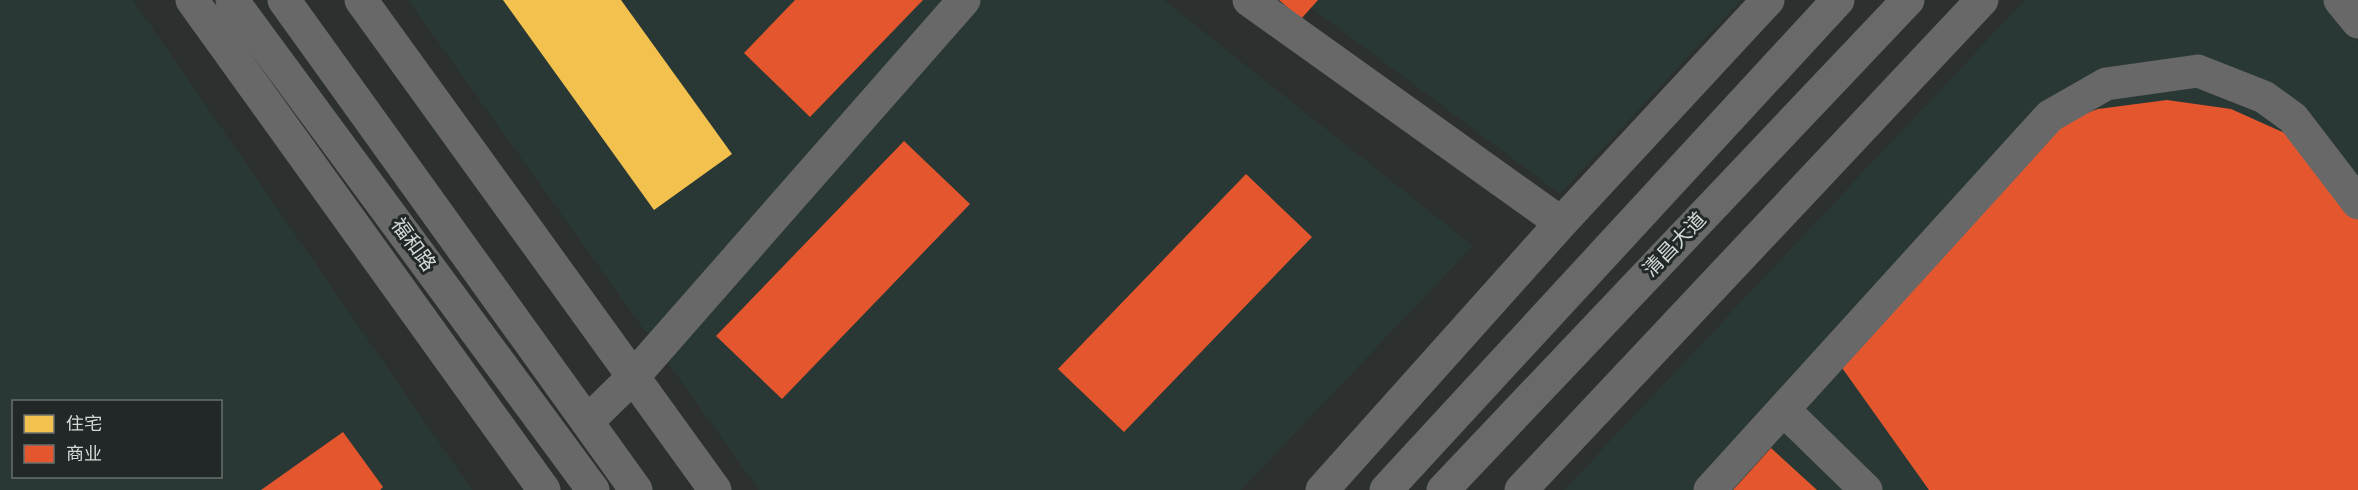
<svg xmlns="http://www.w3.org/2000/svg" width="2358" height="490" viewBox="0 0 2358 490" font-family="'Sofia Sans Condensed','Noto Sans SC',sans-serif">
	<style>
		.built { fill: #2a3835; fill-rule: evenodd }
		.homes { fill: #f2c14e }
		.shops { fill: #e4572e }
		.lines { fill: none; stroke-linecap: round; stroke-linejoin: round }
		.minor { stroke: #686868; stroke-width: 33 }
		.major { stroke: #686968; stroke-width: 33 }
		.labels { text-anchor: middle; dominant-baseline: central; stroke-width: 6; stroke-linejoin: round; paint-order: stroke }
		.street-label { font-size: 20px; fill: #d5dad9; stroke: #212827 }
	</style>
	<rect width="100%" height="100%" fill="#2c302f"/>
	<!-- built -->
	<path class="built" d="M0 0H133L472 490H0ZM14 402H220V476H14Z
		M408 0H1164L1473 246 1241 490H759Z
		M1301 0H1741L1560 194Z
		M2025 0H2325L2358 42V490H1564Z"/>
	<!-- homes -->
	<path class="homes" d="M503 0H621L732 154 654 210Z"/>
	<!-- shops -->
	<path class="shops" d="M795 0H923L810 117 744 53Z
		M1279 0H1318L1301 19Z
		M2167 100 2231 109 2300 140 2358 205V490H1929L1840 365 2042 141 2070 119 2098 109Z
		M904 141 970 204 782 399 716 336Z
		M1246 174 1312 237 1124 432 1058 369Z
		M343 432 383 487 380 490H261Z
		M1771 448 1817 490H1733Z"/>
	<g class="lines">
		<!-- minor -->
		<path class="minor" d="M192 0 544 490
			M232 0 593 490
			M284 0 636 490
			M361 0 715 490
			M1249 0 1561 223
			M2340 0 2358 22
			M1784 410 1866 490
			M587 422 633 377 964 0
			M1322 490 1561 223 1768 0
			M1521 490 1982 0
			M1710 490 2050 116 2106 84 2198 71 2264 97 2293 118 2358 203"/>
		<!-- major -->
		<path class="major" d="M1386 490 1838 0
			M1443 490 1908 0"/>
	</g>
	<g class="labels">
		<!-- street labels -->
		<g class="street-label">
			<text transform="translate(413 245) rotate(54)">福和路</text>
			<text transform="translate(1675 245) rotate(-46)">清昌大道</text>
		</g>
	</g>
	<!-- legend -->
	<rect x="12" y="400" width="210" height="78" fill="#212827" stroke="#696f6e" stroke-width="1.5"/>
	<rect x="24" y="415" width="30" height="18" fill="#f2c14e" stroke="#696f6e" stroke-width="1.5"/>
	<text x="66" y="430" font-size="18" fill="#d5dad9">住宅</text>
	<rect x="24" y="445" width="30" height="18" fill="#e4572e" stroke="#696f6e" stroke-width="1.5"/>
	<text x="66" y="460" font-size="18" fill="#d5dad9">商业</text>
</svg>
